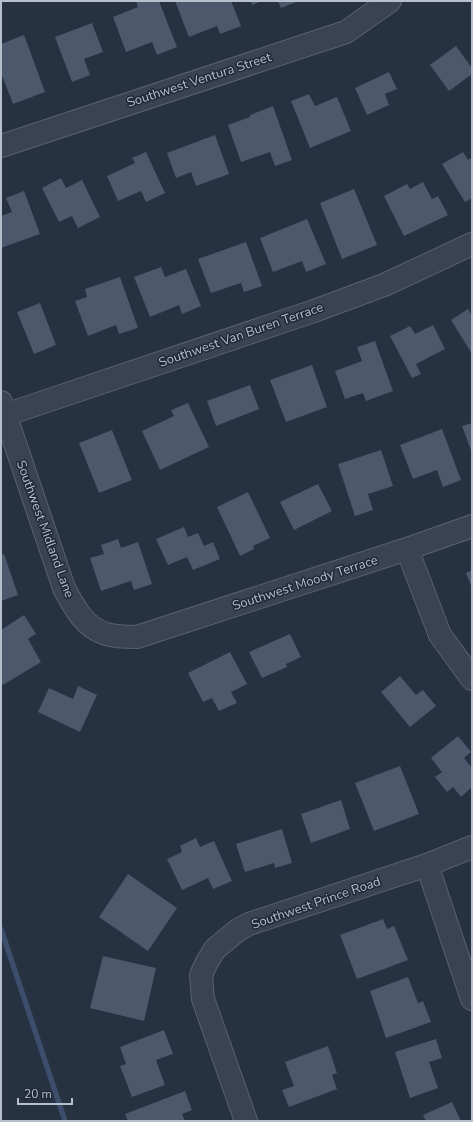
<svg xmlns="http://www.w3.org/2000/svg" width="473" height="1122" viewBox="0 0 473 1122" font-family="'Nunito Sans',sans-serif">
	<style>
		.lines { fill: none; stroke-linecap: round; stroke-linejoin: round }
		.stream { stroke: #3c4e6b; stroke-width: 5.5 }
		.building { fill: #4c586b }
		.minor-casing { stroke: #59616f; stroke-width: 24 }
		.minor { stroke: #3b4352; stroke-width: 22 }
		.labels { text-anchor: middle; dominant-baseline: central; stroke-width: 3; stroke-linejoin: round; paint-order: stroke }
		.street-label { font-size: 13px; fill: #b8bfcc; stroke: #1f2837 }
	</style>
	<rect width="100%" height="100%" fill="#263142"/>
	<g class="lines">
		<!-- stream -->
		<path class="stream" d="M1 929 65 1121"/>
	</g>
	<!-- building -->
	<path class="building" d="M136 1H159L177 47 157 55 152 42 126 52 113 17 138 7Z
		M175 1H231L241 26 220 34 217 26 189 37Z
		M251 1H262L252 5Z
		M278 1H299L281 8Z
		M92 23 103 52 84 59 90 75 72 82 55 37Z
		M24 35 45 92 13 104 1 73V44Z
		M456 46 472 68V74L449 91 430 65Z
		M389 72 397 89 385 94 389 105 367 115 355 88Z
		M309 94 315 106 337 97 351 131 310 148 291 101Z
		M273 106 292 160 275 166 270 152 241 162 228 125 250 117V115Z
		M215 135 229 174 196 186 191 172 176 178 167 153Z
		M146 152 165 193 146 202 141 191 118 201 107 176 135 163 132 158Z
		M463 152 468 160 472 157V198L465 202 442 164Z
		M61 178 66 188 82 180 100 217 78 228 72 216 59 222 42 188Z
		M423 182 432 199 438 196 448 215 404 236 384 196 407 184 410 189Z
		M354 189 377 245 342 259 320 203Z
		M24 191 40 234 1 248V216L12 212 6 198Z
		M307 219 326 264 306 272 302 261 273 272 260 238Z
		M246 242 262 286 244 292 241 283 211 293 198 259Z
		M161 267 165 277 186 269 201 306 182 314 179 305 150 317 134 277Z
		M120 277 138 328 119 334 116 325 88 336 75 301 87 297 85 289Z
		M40 303 56 345 34 354 17 312Z
		M468 309 472 316V354L451 320Z
		M433 325 445 349 416 364 421 374 412 378 390 336 410 326 415 334Z
		M375 341 393 391 366 401 363 393 345 399 335 371 362 361 357 347Z
		M312 365 327 407 286 422 270 380Z
		M250 385 259 409 216 426 207 401Z
		M188 403 209 447 160 470 142 431 174 416 171 410Z
		M472 423V453L462 426Z
		M442 429 461 480 443 487 437 470 413 479 400 445Z
		M112 430 132 480 99 493 79 443Z
		M381 450 393 486 368 494 373 510 355 516 338 464Z
		M318 484 332 511 294 530 280 502Z
		M248 492 270 538 253 546 254 549 240 556 217 507Z
		M184 527 188 537 198 533 204 546 213 542 220 559 193 570 187 557 168 565 156 539Z
		M118 539 121 548 138 542 152 584 134 590 131 581 101 591 90 558 104 554 101 545Z
		M4 554 18 595 1 601V555Z
		M472 570V588L466 573Z
		M24 615 36 634 28 639 41 662 3 685 1 681V630Z
		M290 634 301 657 286 664 287 667 262 678 249 652Z
		M230 652 247 684 231 692 237 703 219 711 212 698 203 702 188 673Z
		M400 676 416 695 423 690 436 706 410 727 381 692Z
		M78 686 97 695 80 732 38 712 49 688 73 699Z
		M458 736 471 752 464 758 472 768V787L461 797 453 787 447 792 435 777 442 772 431 758Z
		M400 766 419 814 374 831 355 783Z
		M341 800 350 829 311 843 301 814Z
		M282 829 292 863 275 868 274 863 245 872 236 844Z
		M196 838 200 847 214 841 232 881 213 889 208 878 182 890 167 859 182 852 180 846Z
		M128 874 177 908 148 951 99 917Z
		M383 919 387 929 394 926 408 960 357 979 340 935Z
		M103 956 156 968 144 1021 90 1008Z
		M408 977 418 1003 423 1001 431 1022 386 1038 370 991Z
		M164 1030 173 1054 156 1060 165 1085 132 1097 120 1066 126 1064 120 1047Z
		M436 1039 442 1058 429 1062 438 1088 410 1098 395 1052Z
		M328 1046 337 1073 332 1075 337 1089 289 1107 282 1090 294 1086 285 1062Z
		M185 1091 192 1110 182 1114 185 1121H128L125 1114Z
		M452 1102 461 1121H426L423 1115Z"/>
	<g class="lines">
		<defs>
			<path id="minor" d="M1 146 346 32 390 1
				M1 402 64 588C74 607 84 627 106 634 116 637 127 637 137 637L407 549 472 526
				M5 415 314 311 384 285 472 244
				M407 549 440 635 472 679
				M427 865 472 999
				M246 1121 203 999 201 975 207 962 215 949 238 930 249 924 427 865 472 847"/>
		</defs>
		<!-- minor casing -->
		<use href="#minor" class="minor-casing"/>
		<!-- minor -->
		<use href="#minor" class="minor"/>
	</g>
	<g class="labels">
		<!-- street labels -->
		<g class="street-label">
			<text transform="translate(199 80) rotate(-18)">Southwest Ventura Street</text>
			<text transform="translate(241 335) rotate(-19)">Southwest Van Buren Terrace</text>
			<text transform="translate(45 529) rotate(70)">Southwest Midland Lane</text>
			<text transform="translate(305 583) rotate(-18)">Southwest Moody Terrace</text>
			<text transform="translate(316 903) rotate(-19)">Southwest Prince Road</text>
		</g>
	</g>
	<!-- border -->
	<rect width="473" height="1122" fill="none" stroke="#b8bfcc" stroke-width="4"/>
	<!-- scale -->
	<path d="M18 1098v6h54v-6" fill="none" stroke="#b8bfcc" stroke-width="2"/>
	<text x="24" y="1098" font-size="12" fill="#b8bfcc" stroke="#1f2837" stroke-width="3" paint-order="stroke">20 m</text>
</svg>
